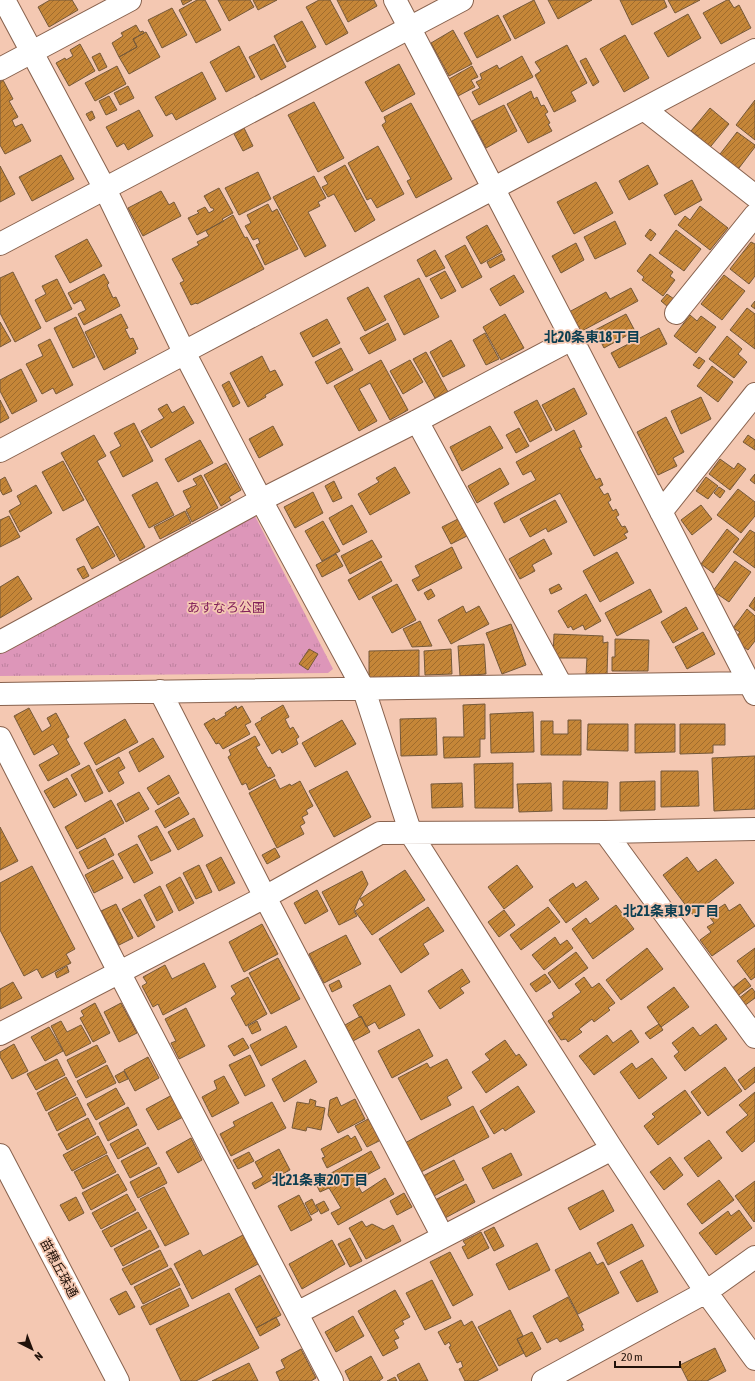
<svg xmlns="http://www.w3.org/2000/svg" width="755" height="1381" viewBox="0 0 755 1381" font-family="'Asap Condensed','Noto Sans JP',sans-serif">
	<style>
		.park { fill: url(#park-tufts) }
		.building { fill: url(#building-hatch); stroke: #75593a }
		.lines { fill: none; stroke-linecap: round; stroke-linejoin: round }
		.minor-casing { stroke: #88624e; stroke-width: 24 }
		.minor { stroke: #fff; stroke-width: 22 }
		.labels { text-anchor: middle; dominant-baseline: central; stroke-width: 3.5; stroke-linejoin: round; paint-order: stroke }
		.park-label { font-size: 13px; fill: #83215b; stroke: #f4c8b2 }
		.street-label { font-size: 13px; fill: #201109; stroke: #f4c8b2 }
		.neighbourhood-label { font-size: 14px; font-weight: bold; fill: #0c3e51; stroke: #f4c8b2 }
	</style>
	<defs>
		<pattern id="park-tufts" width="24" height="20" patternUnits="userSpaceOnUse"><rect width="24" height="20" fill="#dd96b9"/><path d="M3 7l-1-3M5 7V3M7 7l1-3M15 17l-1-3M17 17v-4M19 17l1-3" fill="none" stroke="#bd809e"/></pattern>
		<pattern id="building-hatch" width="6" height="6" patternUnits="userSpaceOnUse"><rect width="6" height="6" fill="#c58638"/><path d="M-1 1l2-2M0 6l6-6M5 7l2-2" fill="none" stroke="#a06c2d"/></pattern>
	</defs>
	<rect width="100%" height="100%" fill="#f4c8b2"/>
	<!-- park -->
	<path class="park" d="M255 516 333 669 328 673 0 676V652Z"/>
	<!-- building -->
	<path class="building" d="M50 0H72L78 10 49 27 38 7Z
		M181 0H192L183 5Z
		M197 0H205L221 30 196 43 179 10Z
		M218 0H250L254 7 229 21Z
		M253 0H277L258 10Z
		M319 0H330L348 33 326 45 306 7Z
		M337 0H374L377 6 348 22Z
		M534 0 545 23 515 39 503 16Z
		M548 0H592L558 19Z
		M620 0H664L667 7 632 25Z
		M668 0H700L675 13Z
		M727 0H729L734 8 739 5 751 28 721 44 703 13Z
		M172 8 187 35 162 48 148 20Z
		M688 14 701 38 668 57 654 33Z
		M498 15 511 40 477 58 464 33Z
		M302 21 316 47 287 62 274 36Z
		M136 25 140 32 143 31 144 33 133 39 137 47 119 57 112 43 123 36 121 33Z
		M453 30 472 64 449 76 431 43Z
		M146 32 160 57 129 74 119 57 137 47 133 39Z
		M625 35 649 78 624 92 600 49Z
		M80 44 95 71 69 86 56 63 65 58 66 60 73 56 70 50Z
		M274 44 286 67 261 80 249 57Z
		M567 45 587 83 571 92 576 101 554 112 535 75 541 71 535 62Z
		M239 46 255 77 226 92 210 62Z
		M100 53 107 67 99 71 92 57Z
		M522 56 533 77 479 105 472 92 480 88 476 82 482 79 480 74 497 65 499 69Z
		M586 58 599 82 593 86 580 61Z
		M399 64 415 94 382 112 365 82Z
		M117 66 126 84 95 101 85 83Z
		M472 66 478 77 471 80 475 87 458 96 449 79Z
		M202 72 216 99 176 120 172 113 166 116 155 97Z
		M3 80 13 99 9 101 18 117 12 120 15 127 22 124 31 141 5 154 0 145V82Z
		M128 86 134 98 120 105 114 93Z
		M531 91 534 99 537 97 541 106 544 105 548 112 545 114 550 123 548 124 552 131 528 143 507 104Z
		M109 96 117 110 106 115 99 101Z
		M755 100V140L736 125Z
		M314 102 344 158 318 172 288 115Z
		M411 103 452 179 416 198 407 181 411 179 382 125 386 122 384 117Z
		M504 105 517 131 486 148 472 121Z
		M710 108 729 124 707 151 694 140 698 136 691 131Z
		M139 110 153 136 128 150 124 143 117 147 106 127Z
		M92 111 95 118 90 121 86 114Z
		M244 128 253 146 243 151 234 134Z
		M737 132 755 145V147L736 172 717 158Z
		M378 146 404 194 377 208 371 198 367 200 348 163Z
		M61 155 74 179 32 201 19 177Z
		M345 165 375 220 355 232 334 194 328 197 322 187 328 184 324 177Z
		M648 165 658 184 629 200 619 181Z
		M0 166 15 194 0 202Z
		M258 172 271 199 239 215 225 188Z
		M314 176 326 198 318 202 320 206 308 212 326 246 305 257 273 197Z
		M692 180 702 200 675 215 664 195Z
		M596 182 613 213 574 234 557 202Z
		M219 188 233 213 222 219 224 221 197 235 188 218 199 213 197 211 205 207 209 213 214 210 213 208H211L204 196Z
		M161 191 169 205 174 202 181 216 143 236 128 208Z
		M268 204 272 212 277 209 298 249 265 265 256 245 260 243 258 238 253 240 245 226 251 223 247 215Z
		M700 206 728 228 710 250 678 225 685 216 690 220Z
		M233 215 245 238 247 237 264 269 197 304 196 303 191 305 180 283 184 281 172 259 199 245 197 242 209 236 206 231Z
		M615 221 626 244 595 259 584 237Z
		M487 225 502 252 481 264 466 237Z
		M650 229 656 234 651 241 645 236Z
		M676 230 701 249 684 271 659 253Z
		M87 239 102 266 70 283 55 256Z
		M751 242 755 244V276L749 284 730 269Z
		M576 243 584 260 561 273 552 256Z
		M465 245 482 277 462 288 445 256Z
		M435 250 445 268 426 277 417 260Z
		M502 254 505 260 490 268 487 262Z
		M650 254 673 272 670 276 675 280 663 296 642 280 644 277 637 271Z
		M445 271 456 291 441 299 430 279Z
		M13 272 41 328 15 342 0 313V278Z
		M104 274 109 283 107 285 113 298 116 297 120 306 84 325 78 314 86 310 81 300 74 304 68 293Z
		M514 275 524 292 500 306 490 289Z
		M724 275 745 291 722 320 701 304Z
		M419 278 439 317 404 335 384 296Z
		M57 279 72 309 46 322 35 300 46 294 42 286Z
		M368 287 386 320 365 331 347 298Z
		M631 288 638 301 580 332 569 312 606 292 610 299Z
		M667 294 674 299 668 307 661 301Z
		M755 301V309L751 306Z
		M747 308 755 314V349L730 330Z
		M121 314 128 328 125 329 130 339 133 338 138 349 135 350 136 353 104 370 85 332Z
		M505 314 524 348 501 360 483 327Z
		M626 314 635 331 604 348 595 330Z
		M690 315 697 321 701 316 716 327 696 353 674 336Z
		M76 317 95 357 73 368 54 328Z
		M327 319 340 343 313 357 300 333Z
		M0 322 11 341 0 347Z
		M388 323 396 340 369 354 360 338Z
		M659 328 667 344 619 368 611 353Z
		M485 333 499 359 486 365 473 340Z
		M727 336 742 349 738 354 747 362 734 378 709 359Z
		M50 339 73 385 56 394 53 388 42 394 26 364 43 356 38 345Z
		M451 340 465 366 443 377 430 352Z
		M341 348 353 370 327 384 315 362Z
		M426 352 448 392 435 398 413 359Z
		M262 356 270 372 275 370 283 385 265 395 266 397 248 407 230 373Z
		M699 357 705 361 699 369 693 365Z
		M381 360 408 410 390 420 370 383 359 389 377 421 359 431 334 386Z
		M410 360 423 382 403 394 390 371Z
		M712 366 733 382 718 402 697 386Z
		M21 369 37 401 12 414 0 391V380Z
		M229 381 240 403 233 407 222 385Z
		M574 388 587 414 556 431 542 405Z
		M701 397 711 419 681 434 671 411Z
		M0 400 9 418 0 423Z
		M537 400 552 430 530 442 514 412Z
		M167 404 172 413 184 406 194 423 151 448 141 431 164 418 158 409Z
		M666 417 684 452 673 458 677 466 658 475 637 432Z
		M134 423 153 461 123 477 110 452 121 446 114 433Z
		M273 426 283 445 259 458 249 439Z
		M490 426 503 448 462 471 450 447Z
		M519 428 529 446 516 453 506 435Z
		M574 430 582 447 579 448 596 480 600 478 603 485 599 487 604 495 608 493 611 500 608 502 613 511 616 509 619 515 616 517 622 527 625 526 628 532 624 534 627 538 594 556 560 493 504 523 494 503 536 480 531 471 523 475 516 462Z
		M94 435 106 456 97 461 145 547 120 561 61 453Z
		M748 435 755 440V450L743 442Z
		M200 440 213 463 178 482 165 459Z
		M720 459 734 469 738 463 746 469 730 490 709 474Z
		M63 461 84 500 63 511 42 472Z
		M226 463 241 490 229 497 231 500 221 506 204 475Z
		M395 467 410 493 370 515 358 494 379 482 376 478Z
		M500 468 509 484 477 503 468 486Z
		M755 474V484L750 480Z
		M201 475 218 508 192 522 186 510 191 507 183 491 197 485 193 479Z
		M5 477 12 491 3 495 0 490V480Z
		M706 477 718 486 708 499 696 491Z
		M334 481 342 498 333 502 325 486Z
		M157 482 174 515 149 528 132 495Z
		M36 485 52 513 20 532 9 511 21 504 17 496Z
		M719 487 725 491 720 498 714 493Z
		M738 489 755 502V516L741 533 717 515Z
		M313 492 323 513 295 528 284 507Z
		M555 500 567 522 548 532 546 528 530 537 520 519Z
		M352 505 367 532 343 545 329 518Z
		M701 505 712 519 692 535 681 520Z
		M185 511 191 523 160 539 154 527Z
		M9 516 20 537 0 547V520Z
		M460 518 469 535 451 544 442 527Z
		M323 521 340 551 322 561 305 531Z
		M98 526 115 556 92 569 76 539Z
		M727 529 739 539 713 573 701 564Z
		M750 530 755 533V568L733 552Z
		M544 539 552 554 532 565 535 571 520 579 509 559Z
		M372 540 382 557 350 574 341 556Z
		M452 547 462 568 418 591 412 580 420 576 415 566Z
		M617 552 634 583 600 602 583 571Z
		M336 554 343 566 322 577 316 565Z
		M381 561 392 581 359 600 348 580Z
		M735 561 751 572 729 602 713 591Z
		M84 566 89 576 83 579 77 569Z
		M18 576 32 599 0 618V587Z
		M397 584 416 620 392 633 372 597Z
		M559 584 562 589 551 594 549 589Z
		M431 589 435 596 428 600 424 593Z
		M650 589 662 612 617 636 605 613Z
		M586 594 601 621 585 630 583 625 573 630 571 626 568 628 558 611Z
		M755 597V611L749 606Z
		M463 606 466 613 479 606 489 624 451 644 438 620Z
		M686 607 698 629 673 643 661 622Z
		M747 609 755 616V641L748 650 734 640 740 632 733 628Z
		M420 621 432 646 412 647 403 629Z
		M511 624 526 665 502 674 486 633Z
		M703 632 715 654 687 669 675 647Z
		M554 634 603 636V643L608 642 607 675 586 674 587 658H553Z
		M615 639 649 640 648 671H612V657H615Z
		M484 644 486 674 460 676 458 646Z
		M309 649 318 654 308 670 299 664Z
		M451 649 452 674 425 675 424 651Z
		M419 650V678L369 679V651Z
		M485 704V739H480V757L444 758 443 737H464L463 705Z
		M283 705 289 717 285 719 290 729 293 727 299 737 296 739 298 744 282 753 280 749 272 754 255 724 262 720 261 718Z
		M236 706 237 709 242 706 251 722 245 725 250 734 223 749 219 743 216 744 204 724 214 718 216 721 226 715 225 713Z
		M29 708 42 732 51 726 47 718 56 713 69 737 66 739 80 764 48 781 39 765 59 754 53 744 34 755 14 716Z
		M533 712 534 752 491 753 490 714Z
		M436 718 437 755 401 756 400 719Z
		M125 719 138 742 96 765 84 743Z
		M342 720 356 744 315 767 302 743Z
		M568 720H581V755H541V721H553V734H568Z
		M588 724H628V751L587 750Z
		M635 724H675V752L635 753Z
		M680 724H725V745H713V753L680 754Z
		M255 736 260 745 256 747 268 768 270 767 275 776 249 790 246 783 242 785 228 757 231 755 229 750Z
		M153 738 164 757 139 772 129 752Z
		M755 756V809L714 811 712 758Z
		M119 757 125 768 118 772 124 783 109 792 96 770Z
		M513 763V808H475L474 764Z
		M89 765 103 793 85 802 71 775Z
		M347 771 371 817 334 837 309 791Z
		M661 771H698L699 806 661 807Z
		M169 775 179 793 158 805 147 788Z
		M67 778 77 795 54 808 44 791Z
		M275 779 280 789 290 784 291 786 300 781 313 806 306 810 308 814 302 817 305 823 300 826 304 834 277 848 249 793Z
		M563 781 608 782 607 809H563Z
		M655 781V810L620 811V782Z
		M462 783 463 807 432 808 431 784Z
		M551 783 552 811 519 812 517 784Z
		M139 792 149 809 126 822 117 804Z
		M179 797 189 814 165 828 155 811Z
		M111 800 124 823 77 849 65 827Z
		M194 818 203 836 178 850 168 832Z
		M157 826 171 851 151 861 138 836Z
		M0 827 18 861 0 870Z
		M105 838 114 855 88 869 79 852Z
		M137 844 153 873 134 883 118 854Z
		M275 848 280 857 267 864 262 855Z
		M221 857 235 883 219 891 206 865Z
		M687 857 698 872 716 859 734 883 693 915 663 875Z
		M113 860 123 878 94 893 85 875Z
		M199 865 212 892 196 899 183 873Z
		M517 865 533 887 504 909 488 887Z
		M32 866 75 949 66 954 71 963 42 978 37 969 24 976 0 930V883Z
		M405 870 425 900 372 935 355 911 364 905 360 899Z
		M362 871 368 884 358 901 354 911 357 916 339 925 322 892Z
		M180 877 194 903 179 911 166 885Z
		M586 881 599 899 566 923 549 900 573 883 576 888Z
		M160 886 173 912 157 921 144 895Z
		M317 890 328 911 305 924 294 903Z
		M140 899 155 927 138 937 122 909Z
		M116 904 133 938 119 945 101 911Z
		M725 904 729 911 740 904 755 926 712 956 700 940 711 932 707 927 714 923 708 915Z
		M616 905 634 929 593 959 572 929 586 918 590 924Z
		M428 907 444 931 423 944 429 954 401 973 379 939Z
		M548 907 560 922 521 950 510 935Z
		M504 910 515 925 499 937 488 922Z
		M262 924 278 954 244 972 229 942Z
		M346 935 361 964 324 983 309 954Z
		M555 937 560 945 567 940 573 948 544 970 532 955Z
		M647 948 663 969 621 1000 606 980Z
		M755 948V977L751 980 737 961Z
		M576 952 588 968 559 989 548 973Z
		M278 958 300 999 271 1014 249 973Z
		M204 963 216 987 163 1015 158 1004 153 1007 142 986 147 983 143 977 165 965 172 979Z
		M67 966 69 972 57 978 55 973Z
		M462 969 470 982 460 988 464 993 440 1009 428 991Z
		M545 974 551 982 536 992 530 984Z
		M248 977 267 1014 246 1026 231 998 236 994 231 986Z
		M584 977 592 988 599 983 615 1003 608 1008 610 1010 594 1022 592 1019 579 1029 582 1032 568 1042 566 1039 561 1040 548 1021 554 1017 552 1013 581 992 575 984Z
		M745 978 751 986 736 997 731 989Z
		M339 980 342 987 332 992 329 985Z
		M13 982 22 998 0 1009V989Z
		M390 985 405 1015 379 1029 375 1022 366 1027 361 1016 360 1018 353 1005Z
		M674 987 689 1007 661 1027 647 1007Z
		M752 988 755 992V998L744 1006 738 999Z
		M95 1003 110 1033 93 1042 80 1018 84 1016 81 1011Z
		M121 1003 137 1033 119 1042 104 1012Z
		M186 1008 205 1046 179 1059 171 1043 176 1041 165 1019Z
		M361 1016 370 1032 353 1041 345 1025Z
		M61 1021 67 1032 81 1025 91 1043 66 1056 51 1026Z
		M257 1021 261 1030 252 1034 248 1026Z
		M659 1024 663 1030 650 1039 645 1033Z
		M716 1024 727 1039 685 1071 674 1056 679 1052 672 1043 693 1027 700 1036Z
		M286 1026 297 1047 261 1066 250 1045Z
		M49 1027 63 1051 45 1061 31 1037Z
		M419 1029 433 1056 392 1078 378 1051Z
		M631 1030 639 1042 594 1075 579 1056 607 1035 613 1043Z
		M243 1038 249 1048 234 1056 228 1046Z
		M505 1040 516 1056 519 1054 527 1065 486 1093 472 1072 490 1060 485 1054Z
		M14 1044 28 1071 12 1079 0 1057V1052Z
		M97 1045 106 1062 76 1078 67 1060Z
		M250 1055 265 1086 245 1096 229 1065Z
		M148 1057 159 1078 135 1091 124 1070Z
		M652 1058 667 1078 639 1099 620 1072 632 1063 636 1069Z
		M57 1059 65 1075 36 1090 27 1074Z
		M447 1059 462 1088 447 1097 451 1105 421 1120 398 1078 427 1063 430 1068Z
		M305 1060 317 1082 284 1102 272 1079Z
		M107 1065 116 1083 86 1098 77 1081Z
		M725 1067 742 1091 708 1116 691 1092Z
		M755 1067V1082L745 1090 738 1080Z
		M124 1071 128 1079 119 1083 115 1076Z
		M224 1076 239 1103 212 1117 202 1097 217 1089 214 1081Z
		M66 1077 76 1095 46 1111 37 1093Z
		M518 1086 535 1112 505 1131 503 1128 494 1134 480 1111Z
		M116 1088 125 1104 96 1120 87 1104Z
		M685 1090 701 1113 658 1145 644 1126 655 1117 652 1114Z
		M755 1092V1141L742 1152 726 1132 748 1115 739 1105Z
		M172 1095 183 1117 158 1130 146 1109Z
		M77 1097 86 1115 57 1131 48 1113Z
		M337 1097 341 1106 355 1099 365 1119 338 1133 328 1115 330 1100Z
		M310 1099 316 1101 315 1106 325 1108 321 1130 307 1127 306 1131 292 1128 297 1102 309 1104Z
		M272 1102 286 1128 231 1156 220 1134 235 1126 233 1122Z
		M473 1106 489 1137 421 1172 405 1143Z
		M128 1107 137 1125 108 1141 99 1123Z
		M88 1118 96 1134 67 1150 58 1134Z
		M370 1118 381 1140 367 1147 355 1126Z
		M138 1129 146 1144 118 1159 110 1144Z
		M348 1135 351 1139 355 1136 362 1150 327 1168 322 1158 325 1157 321 1149Z
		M98 1136 107 1153 72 1171 63 1155Z
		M191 1138 202 1160 178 1173 166 1152Z
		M709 1140 722 1158 698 1177 684 1158Z
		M148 1147 157 1164 130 1178 121 1161Z
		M279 1149 290 1170 255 1189 252 1183 263 1177 255 1162Z
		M371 1151 380 1168 367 1175 365 1172 354 1178 362 1193 385 1178 394 1194 338 1225 331 1213 341 1208 329 1188 320 1192 315 1182Z
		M249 1152 254 1161 238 1169 233 1160Z
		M511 1153 522 1175 493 1189 482 1168Z
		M107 1155 116 1172 83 1189 74 1172Z
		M670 1157 683 1175 664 1190 650 1172Z
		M454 1160 464 1180 434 1196 423 1176Z
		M159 1167 167 1183 138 1198 130 1182Z
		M118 1174 127 1190 91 1210 82 1193Z
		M719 1180 734 1200 702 1224 687 1204Z
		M755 1181V1221L754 1222 735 1196Z
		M466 1184 475 1202 445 1218 435 1200Z
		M164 1187 189 1234 165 1246 140 1199Z
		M603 1190 614 1211 580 1230 568 1208Z
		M404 1193 412 1207 397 1215 390 1201Z
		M127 1194 136 1210 101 1229 92 1213Z
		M299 1195 312 1220 291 1231 278 1206Z
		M76 1197 84 1213 69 1221 60 1205Z
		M312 1199 318 1211 311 1215 305 1203Z
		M324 1201 329 1210 321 1214 316 1205Z
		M739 1210 752 1228 716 1255 699 1233 728 1211 731 1216Z
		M138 1212 147 1228 111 1247 102 1231Z
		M362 1221 366 1227 372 1224 384 1230 393 1225 401 1241 366 1259 349 1228Z
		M632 1224 644 1246 608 1265 597 1243Z
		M494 1227 504 1246 494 1251 484 1232Z
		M150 1230 159 1247 123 1266 114 1249Z
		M481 1232 489 1248 468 1259 462 1247 466 1245 463 1241Z
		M243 1235 258 1264 192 1299 174 1264 200 1250 203 1256Z
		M350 1238 362 1261 350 1267 338 1244Z
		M332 1240 345 1264 302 1289 289 1264Z
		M537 1243 550 1270 509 1290 496 1264Z
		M160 1250 168 1266 131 1285 122 1269Z
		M450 1252 473 1295 453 1306 430 1262Z
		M590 1252 597 1265 603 1262 619 1293 578 1314 555 1270Z
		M642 1260 658 1292 637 1302 620 1272Z
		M171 1268 180 1285 143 1304 134 1287Z
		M260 1275 281 1315 256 1328 235 1289Z
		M432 1280 451 1318 425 1330 406 1293Z
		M180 1288 189 1306 150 1325 141 1307Z
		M395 1290 410 1317 402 1321 404 1324 394 1330 399 1338 394 1340 398 1348 383 1356 358 1311Z
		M126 1291 135 1307 119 1315 110 1299Z
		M229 1293 259 1348 196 1381H181L156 1329Z
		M568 1297 583 1325H581L584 1330 560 1342 557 1338 547 1343 533 1316Z
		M510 1310 523 1336 517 1339 524 1353 499 1366 478 1327Z
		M353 1316 364 1336 336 1352 325 1332Z
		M276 1317 280 1325 260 1336 256 1328Z
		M461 1320 464 1326 472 1321 498 1370 477 1381H465L459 1369 463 1367 461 1361 457 1363 449 1347 451 1346 449 1342 445 1345 438 1332Z
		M532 1332 541 1349 526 1357 517 1339Z
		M715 1348 726 1371 707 1381H688L680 1365Z
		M301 1349 316 1378 311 1381H280L276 1372 285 1368 281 1360Z
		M371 1356 383 1378 379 1381H350L345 1371Z
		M249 1363 258 1381H212Z
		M419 1363 428 1381H400L397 1375Z
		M395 1377 397 1381H387Z"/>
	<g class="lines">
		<defs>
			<path id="minor" d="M4 0 105 189 184 352 261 500 364 690 411 834 612 1149 706 1292 755 1359
				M395 0 572 339 755 694
				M0 69 130 0
				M644 109 755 196
				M0 244 462 0
				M676 313 755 215
				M417 421 561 685
				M0 451 174 359 184 352 755 50
				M661 512 755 394
				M0 642 261 500 417 421 572 339
				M160 691 265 897 443 1237
				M0 694 755 683
				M0 738 119 972 332 1381
				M605 832 755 1037
				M0 1034 265 897 380 833 605 832 755 829
				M0 1155 118 1381
				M297 1313 612 1149
				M543 1381 706 1292 755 1257"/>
		</defs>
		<!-- minor casing -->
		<use href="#minor" class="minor-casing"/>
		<!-- minor -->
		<use href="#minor" class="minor"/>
	</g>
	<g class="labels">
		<!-- park labels -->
		<g class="park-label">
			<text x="226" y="607">あすなろ公園</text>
		</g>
		<!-- street labels -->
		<g class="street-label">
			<text transform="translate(59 1268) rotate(62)">苗穂丘珠通</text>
		</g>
		<!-- neighbourhood labels -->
		<g class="neighbourhood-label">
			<text x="592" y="337">北20条東18丁目</text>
			<text x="671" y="911">北21条東19丁目</text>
			<text x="320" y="1180">北21条東20丁目</text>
		</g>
	</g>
	<!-- north arrow -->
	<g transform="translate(32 1349) rotate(138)" stroke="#f4c8b2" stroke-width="3" paint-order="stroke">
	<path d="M0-3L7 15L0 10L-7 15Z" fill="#201109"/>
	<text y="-6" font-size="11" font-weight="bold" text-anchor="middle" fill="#201109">N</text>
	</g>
	<!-- scale -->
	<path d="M615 1361v6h65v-6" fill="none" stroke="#201109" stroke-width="2"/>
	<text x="621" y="1361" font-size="12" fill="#201109" stroke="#f4c8b2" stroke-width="3" paint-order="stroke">20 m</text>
</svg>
